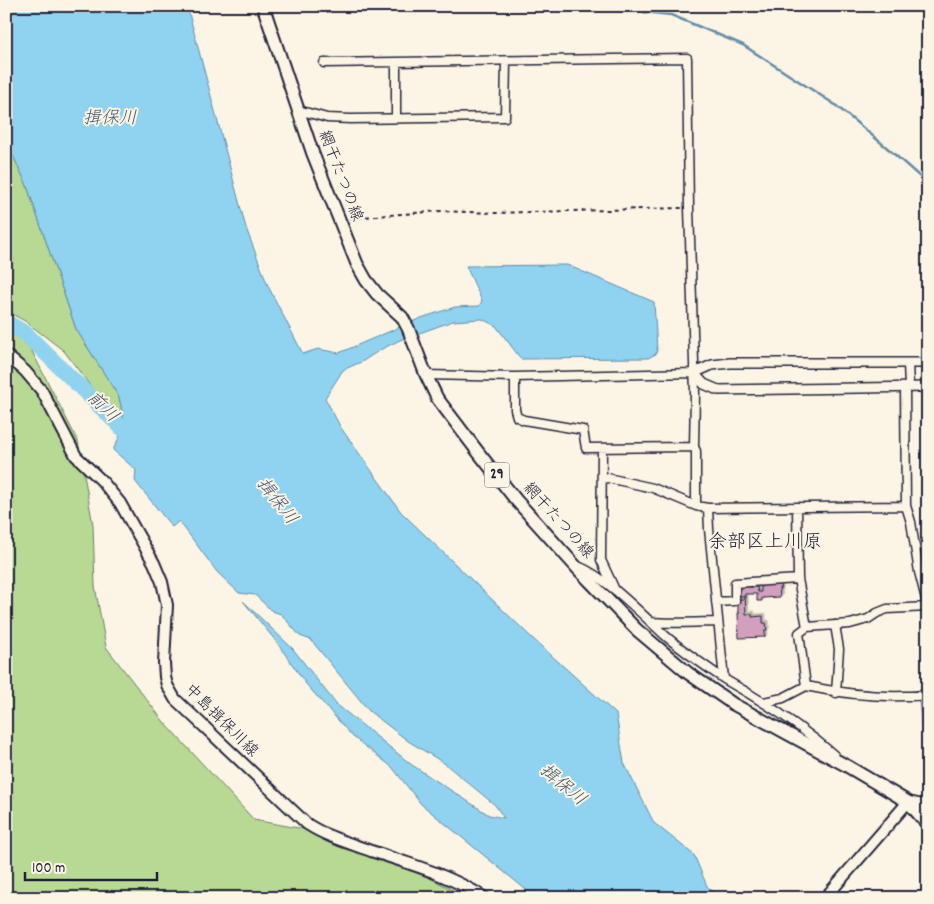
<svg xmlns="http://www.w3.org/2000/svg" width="934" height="904" viewBox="0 0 934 904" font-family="Dekko,'Klee One',sans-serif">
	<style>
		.green { fill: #b7d993; stroke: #6c7e67 }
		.water { fill: #8fd3f1; stroke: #638ca8 }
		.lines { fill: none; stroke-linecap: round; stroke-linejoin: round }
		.stream { stroke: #638ca8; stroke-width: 2.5 }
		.river { stroke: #8fd3f1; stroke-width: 16 }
		.building { fill: #d2a0be; stroke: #22223b; filter: url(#shadow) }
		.minor-casing { stroke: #22223b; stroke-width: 11 }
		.tertiary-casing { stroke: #22223b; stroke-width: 12 }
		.secondary-casing { stroke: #22223b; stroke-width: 14 }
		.primary-casing { stroke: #22223b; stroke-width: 15 }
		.path { stroke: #22223b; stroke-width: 2; stroke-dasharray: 4 4; stroke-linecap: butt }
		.minor { stroke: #fcf5e5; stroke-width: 8 }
		.tertiary { stroke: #fcf5e5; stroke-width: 9 }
		.secondary { stroke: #fcf5e5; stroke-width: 10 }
		.primary { stroke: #fcf5e5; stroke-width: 11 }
		.labels { text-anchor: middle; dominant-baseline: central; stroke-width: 4; stroke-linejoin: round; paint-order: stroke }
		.shield { fill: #fcf5e5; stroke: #63616e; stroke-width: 1 }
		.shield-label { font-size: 15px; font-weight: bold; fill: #22223b }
		.street-label { font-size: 16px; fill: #22223b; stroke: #fcf5e5 }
		.water-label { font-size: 18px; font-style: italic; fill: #435772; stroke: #fcf5e5 }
		.quarter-label { font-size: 19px; fill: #22223b; stroke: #fcf5e5 }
	</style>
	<defs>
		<filter id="shadow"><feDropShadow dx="2.5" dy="-2.5" stdDeviation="0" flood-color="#0004"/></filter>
	</defs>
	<rect width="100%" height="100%" fill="#fcf5e5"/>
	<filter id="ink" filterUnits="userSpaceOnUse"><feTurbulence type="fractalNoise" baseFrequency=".02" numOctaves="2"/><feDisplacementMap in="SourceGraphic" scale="10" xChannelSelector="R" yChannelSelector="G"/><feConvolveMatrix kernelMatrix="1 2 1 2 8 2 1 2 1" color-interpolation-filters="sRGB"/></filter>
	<g filter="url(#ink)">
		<!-- green -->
		<path class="green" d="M6 141 26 183 76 329 119 397 125 424 118 429 109 420 94 391 64 351 25 321 6 311Z
			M6 317 24 336 78 441 93 525 95 586 106 647 164 722 254 820 304 829 323 839 410 868 469 898H6Z"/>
		<!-- water -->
		<path class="water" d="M6 6H187L246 228 268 286 303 354 318 349 339 353 421 318 455 307 479 306 482 301 466 266 567 265 654 302 657 350 656 354 648 358 521 359 496 326 482 319 453 321 400 340 380 350 363 361 343 370 325 398 341 428 401 512 531 637 616 714 624 763 654 823 694 855 707 886 719 898H536L421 804 392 767 353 737 306 684 275 640 243 601 293 649 336 704 412 765 489 815 504 818 495 805 444 763 408 741 369 711 311 640 300 636 281 614 272 611 255 595 239 593 217 572 179 521 172 527 135 481 136 470 113 450 125 425 119 397 76 329 26 183 6 141Z"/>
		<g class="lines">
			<!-- stream -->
			<path class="stream" d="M636 6 644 12 671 15 743 45 834 104 885 146 928 184"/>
			<!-- river -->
			<path class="river" d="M6 322 25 333 122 428 145 434"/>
		</g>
		<!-- building -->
		<path class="building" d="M779 584 781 588H779L780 597 762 598V601H757V594H745L746 614H752V617L763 616V623H766L767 630H765V637L739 638 738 613H740L738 611V599H744V596H738V588L749 585V587H757L758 592H761V585Z"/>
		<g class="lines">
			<defs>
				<path id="minor" d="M324 63 687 58 689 208 695 393 694 447 696 451V506L708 508 906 506
					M298 110 327 118 351 119 505 117 506 61
					M396 118V62
					M908 363 909 387
					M426 375 515 377 694 373
					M515 377V410L517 417 524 420 583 430 586 448 694 447
					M905 387 906 506 911 522 919 572 928 607
					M602 448 601 560 615 590
					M603 477 653 488 696 506
					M797 507 798 579 807 627
					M708 508 709 529 724 679C765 702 799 724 834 755
					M578 566C608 578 643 616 668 638 686 653 705 666 724 679
					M716 602 735 601V583L798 579
					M650 622C673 624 696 622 718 622
					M835 625 839 649 836 693
					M806 686 799 633 807 627 850 624 868 619 877 613 887 609 928 607
					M924 695 928 750
					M764 702 783 698 806 686C839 693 871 697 905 696 913 696 922 697 928 692"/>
				<path id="tertiary" d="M928 363H730L712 365 694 373 704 384 718 390 928 387"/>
				<path id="secondary" d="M6 355 25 371 42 391 76 456 102 481 120 503 154 563 162 582 167 605 164 663 165 677 167 685 175 699 307 824C327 837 349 843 371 851 410 864 450 875 485 898
					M825 898 908 802 928 806"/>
				<path id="primary" d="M263 6 313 154 357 264 366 280 377 294 402 317 408 328 426 375 437 398 478 452 516 500 579 570 637 630 688 673 733 704 847 766 908 802 928 825"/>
			</defs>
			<!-- minor casing -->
			<use href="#minor" class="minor-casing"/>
			<!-- tertiary casing -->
			<use href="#tertiary" class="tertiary-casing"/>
			<!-- secondary casing -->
			<use href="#secondary" class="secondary-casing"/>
			<!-- primary casing -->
			<use href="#primary" class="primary-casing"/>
			<!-- path -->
			<path class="path" d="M350 218 441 211 494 213 682 208"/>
			<!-- minor -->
			<use href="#minor" class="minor"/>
			<!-- tertiary -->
			<use href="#tertiary" class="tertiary"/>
			<!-- secondary -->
			<use href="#secondary" class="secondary"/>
			<!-- primary -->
			<use href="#primary" class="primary"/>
		</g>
	</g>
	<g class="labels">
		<!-- shield labels -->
		<rect class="shield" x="484.5" y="462.5" width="25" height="25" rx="4"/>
		<g class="shield-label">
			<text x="497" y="475">29</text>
		</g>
		<!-- street labels -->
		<g class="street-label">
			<text transform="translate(340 176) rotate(69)">網干たつの線</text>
			<text transform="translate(558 521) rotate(48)">網干たつの線</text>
			<text transform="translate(221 721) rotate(45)">中島揖保川線</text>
		</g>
		<!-- water labels -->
		<g class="water-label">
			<text x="110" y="119">揖保川</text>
			<text transform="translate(102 408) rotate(44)">前川</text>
			<text transform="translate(276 502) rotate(52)">揖保川</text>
			<text transform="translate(562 786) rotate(40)">揖保川</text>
		</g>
		<!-- quarter labels -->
		<g class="quarter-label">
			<text x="765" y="543">余部区上川原</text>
		</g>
	</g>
	<!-- margin -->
	<rect width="934" height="904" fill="none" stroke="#fcf5e5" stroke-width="25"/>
	<rect x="12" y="12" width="909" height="879" fill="none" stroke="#22223b" stroke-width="2" filter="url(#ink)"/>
	<!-- scale -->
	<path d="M25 872v8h132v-8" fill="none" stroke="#22223b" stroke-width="2.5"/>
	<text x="32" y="872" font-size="15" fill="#22223b" stroke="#fcf5e5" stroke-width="4" paint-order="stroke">100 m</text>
</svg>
